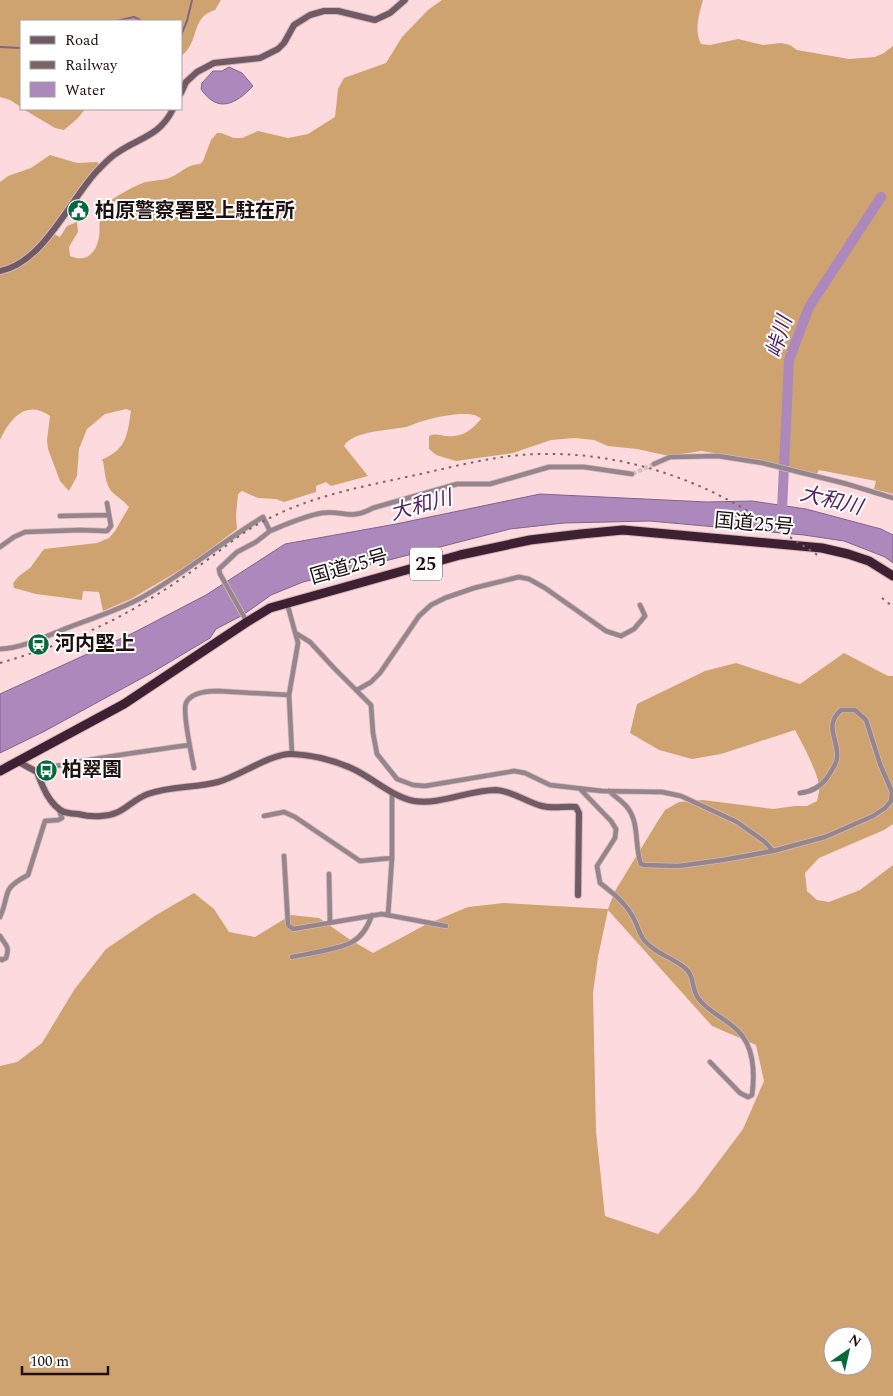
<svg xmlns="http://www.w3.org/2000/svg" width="893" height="1396" viewBox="0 0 893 1396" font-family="Spectral,'Noto Sans JP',serif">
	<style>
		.forest { fill: #cfa36f; fill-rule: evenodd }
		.water { fill: #ac88bd; stroke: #816489 }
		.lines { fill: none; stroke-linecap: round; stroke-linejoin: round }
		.stream { stroke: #816489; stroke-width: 2 }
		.river { stroke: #ac88bd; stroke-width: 10 }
		.street-tunnel { stroke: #dcbcbe; stroke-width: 4.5; stroke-dasharray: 4.5 2; stroke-linecap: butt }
		.street-casing { stroke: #d5b6b8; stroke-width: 6 }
		.secondary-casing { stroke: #d5b6b8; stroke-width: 8 }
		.highway-casing { stroke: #d5b6b8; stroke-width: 11 }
		.street { stroke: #95868e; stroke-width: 4.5 }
		.secondary { stroke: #6f5a66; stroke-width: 6 }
		.highway { stroke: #3d2132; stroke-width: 9 }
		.rail { stroke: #7b6466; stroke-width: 2; stroke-dasharray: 2.5 5; stroke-linecap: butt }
		.labels { text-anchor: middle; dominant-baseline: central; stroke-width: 4; stroke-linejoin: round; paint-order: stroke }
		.shield { fill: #fff; stroke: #625858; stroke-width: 1 }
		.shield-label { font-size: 19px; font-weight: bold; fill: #1e1011 }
		.poi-label { font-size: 20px; font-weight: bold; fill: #1e1011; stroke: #fff; text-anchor: start }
		.street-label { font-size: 20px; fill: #1e1011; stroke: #fff }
		.water-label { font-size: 21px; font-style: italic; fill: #532566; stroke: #fff }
	</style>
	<rect width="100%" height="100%" fill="#fddadd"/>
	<!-- forest -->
	<path class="forest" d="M0 0H221L215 10C190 17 200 43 181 56V21H21V107L10 100 0 97Z
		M442 0H703C699 14 694 31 701 44L710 45 738 39 763 45 781 43 790 45 797 50 849 59 875 57 884 53 893 46V494L874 489 876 481 819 470 817 474 739 457 701 451 669 456 637 449 608 446 594 440 575 438 551 440 513 453 456 461 436 455 429 449V436C435 433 440 435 445 436 461 438 471 431 481 419 472 408 430 418 417 423 413 424 410 426 406 427 390 430 352 431 344 446L368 476 331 486 326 482 316 486V492L284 502 276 499 258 498 242 491 238 494 236 516 237 529 190 564 131 599 103 611 99 592 83 591 82 600 36 594 14 588 13 583 19 576 30 568 44 549 97 543 109 538 115 531 129 507C124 501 119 498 113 493 105 485 105 472 103 461L101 460C127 449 127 436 131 411L126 409 105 414 87 429 79 449 77 476 69 491 60 481 48 449 47 440 50 416C26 399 10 419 0 440V182L8 176 31 168 50 155 77 163 97 162 100 165 48 231 60 237 67 226 77 222 78 232 69 247 70 256C87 263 96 253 99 237 100 231 99 224 100 218 101 212 105 205 109 202 116 196 134 186 143 183 151 180 161 181 169 178 182 173 185 165 200 164L203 161 211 140 217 133H221L234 138H242L258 131 288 138 308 134 335 117 338 89 344 78 386 63 402 37 428 10Z
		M23 109H85L78 118 64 130 55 128Z
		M844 653 888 676H893V824L884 830 819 858 805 873 807 891 817 900 829 902 860 890 893 865V1396H0V1066L17 1062 42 1043 74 990 106 949 156 915 194 893 214 909 229 932 255 937 291 915 319 918 349 939 373 953 425 925 468 907 504 903 608 909 615 891 656 824 665 810 679 802 703 800 773 809 795 806H807L817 801C818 796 820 790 819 785 817 771 802 743 795 730L721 754 692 759 659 750 630 733 637 704 705 671 736 663 800 684ZM608 910 712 1026 756 1045 764 1081 743 1129 695 1193 658 1234 605 1216 596 1131 593 993 598 957ZM833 1336H863V1366H833Z"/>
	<!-- water -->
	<path class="water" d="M229 67 242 73 253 86C236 104 218 114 201 89L202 83 213 71H222Z
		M540 494 707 502 752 501 806 509 881 529 893 535V563L885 557 844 541 804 535 650 521 564 523 510 529 303 582 271 595 243 615 216 629 210 638 153 672 43 732 0 753V694L133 633 206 595 285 544 396 524Z"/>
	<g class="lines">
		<!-- stream -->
		<path class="stream" d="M116 21 134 17 142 21
			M181 35 187 21 192 0
			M0 47 21 48"/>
		<!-- river -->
		<path class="river" d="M782 510 789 360 809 307 881 197"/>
		<!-- street-tunnel -->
		<path class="street-tunnel" d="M632 474 654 464"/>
		<defs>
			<path id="street" d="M654 464 670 457 718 456 763 463 847 484 893 498
				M60 516 109 515
				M0 547 14 537 25 532 80 530 107 531 111 526 107 503
				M287 603 298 643 289 695 292 754
				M247 622 220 574 219 569 237 552 256 542 270 531
				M297 634 310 642 334 668 371 705 373 733 377 754 397 779 413 785 425 786 514 771 525 773 550 785 602 791 662 792 681 796 737 822 765 842 773 851
				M0 649C22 648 42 638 62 630 87 620 114 612 139 599 183 575 220 543 263 517L270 531C287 524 304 516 322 513 344 510 349 521 373 508L457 484H490L549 467H584L632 474
				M357 690 371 682 380 673 419 616 431 605 445 598 474 588 519 577 529 579 545 588 606 631 621 636 634 629 645 616 640 605
				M194 768C192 757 182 712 186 703 191 692 207 691 218 691L289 695
				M37 772 42 769C90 758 140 752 189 745
				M580 789 611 821 616 829 615 838 597 866 600 883C614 894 626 903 634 919 638 926 639 934 644 940 654 953 672 957 685 968 695 976 691 988 698 998 708 1012 725 1018 737 1030 754 1045 755 1073 752 1095L748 1097 740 1093 710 1062
				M609 791C614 796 622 801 627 807 640 823 634 845 641 864L645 865 678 866 723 860 773 851 825 837 873 816 885 808 891 801 892 792 880 764 866 720 855 710H841C823 726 839 739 837 758 836 766 831 771 827 778 820 787 811 792 800 793
				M264 816 284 812 295 817 360 861 392 858
				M284 856 288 925 293 929 382 914 446 926
				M329 874 330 923
				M388 915 392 858V792
				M0 917C11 892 0 890 28 875L45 821 58 820 62 818 58 808
				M0 936C6 946 10 946 6 958L2 960 0 959
				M292 957C307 954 340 949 352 942 363 936 368 926 372 915"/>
			<path id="secondary" d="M181 93 186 82 197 72 214 63 260 58 278 49 284 43 294 25 310 15 324 11H338L375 20 390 13 405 0
				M0 271C43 263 69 201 97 171 103 165 110 157 117 153 140 137 159 137 173 109
				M17 761 37 772C42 785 49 805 64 812 68 813 74 814 78 814 86 816 93 817 101 816 124 815 129 801 148 794 170 786 196 788 218 782 240 776 271 753 292 754 312 755 333 760 351 768 372 777 390 796 414 801 441 805 468 790 496 790 513 791 526 802 542 806 553 809 564 806 576 807L579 813 578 895"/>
			<path id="highway" d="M0 771 124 704 247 622 270 608 460 555 530 540 581 534 623 530 822 548 848 554 869 561 893 576"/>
		</defs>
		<!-- street casing -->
		<use href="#street" class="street-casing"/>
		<!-- secondary casing -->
		<use href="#secondary" class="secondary-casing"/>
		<!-- highway casing -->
		<use href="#highway" class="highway-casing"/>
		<!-- street -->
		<use href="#street" class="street"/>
		<!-- secondary -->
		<use href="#secondary" class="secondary"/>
		<!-- highway -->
		<use href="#highway" class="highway"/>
		<!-- rail -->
		<path class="rail" d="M882 598 893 607
			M0 663C48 649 97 631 140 605 162 592 183 578 203 563 224 548 243 531 266 520 311 496 361 487 411 476 454 467 498 454 543 454 591 453 642 463 687 481 734 499 777 529 819 556"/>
	</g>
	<!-- icons -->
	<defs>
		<symbol id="civic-disc" viewBox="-11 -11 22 22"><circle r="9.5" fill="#06693e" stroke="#fff"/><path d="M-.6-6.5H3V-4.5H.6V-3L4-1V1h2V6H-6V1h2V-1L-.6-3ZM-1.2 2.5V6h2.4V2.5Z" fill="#fff"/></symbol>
		<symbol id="station-disc" viewBox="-11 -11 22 22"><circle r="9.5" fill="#06693e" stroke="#fff"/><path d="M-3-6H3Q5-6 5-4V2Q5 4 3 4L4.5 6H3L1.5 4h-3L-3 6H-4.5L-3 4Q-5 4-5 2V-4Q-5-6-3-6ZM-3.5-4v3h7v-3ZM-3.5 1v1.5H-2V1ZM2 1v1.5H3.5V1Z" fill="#fff"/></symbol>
		<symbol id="bus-disc" viewBox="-11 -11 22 22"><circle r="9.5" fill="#06693e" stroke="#fff"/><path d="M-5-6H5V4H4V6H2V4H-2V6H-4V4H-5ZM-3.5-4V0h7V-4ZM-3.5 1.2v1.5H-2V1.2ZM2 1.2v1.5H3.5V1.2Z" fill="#fff"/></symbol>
	</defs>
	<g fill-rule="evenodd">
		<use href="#civic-disc" x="66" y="198" width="25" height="25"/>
		<use href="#station-disc" x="26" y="632" width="25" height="25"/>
		<use href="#bus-disc" x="34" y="758" width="25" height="25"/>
	</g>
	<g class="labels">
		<!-- shield labels -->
		<rect class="shield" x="410" y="547.5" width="32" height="33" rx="4"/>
		<g class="shield-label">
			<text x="426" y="564">25</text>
		</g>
		<!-- poi labels -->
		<g class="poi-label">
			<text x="95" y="211">柏原警察署堅上駐在所</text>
			<text x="55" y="644">河内堅上</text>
			<text x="62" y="770">柏翠園</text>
		</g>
		<!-- street labels -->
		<g class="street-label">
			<text transform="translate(754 524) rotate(5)">国道25号</text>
			<text transform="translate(349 567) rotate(-16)">国道25号</text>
		</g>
		<!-- water labels -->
		<g class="water-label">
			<text transform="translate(780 337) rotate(-73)">峠川</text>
			<text transform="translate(831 501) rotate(14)">大和川</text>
			<text transform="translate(421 506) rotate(-15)">大和川</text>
		</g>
	</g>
	<!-- legend -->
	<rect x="20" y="20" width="162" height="90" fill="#ffffff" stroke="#a59fa0"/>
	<rect x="30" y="36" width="25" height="8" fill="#6f5a66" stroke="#a59fa0"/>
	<text x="65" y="45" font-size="15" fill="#1e1011">Road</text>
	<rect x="30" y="61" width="25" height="8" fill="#7b6466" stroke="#a59fa0"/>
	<text x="65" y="70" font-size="15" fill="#1e1011">Railway</text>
	<rect x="30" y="82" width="25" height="15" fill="#ac88bd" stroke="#a59fa0"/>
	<text x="65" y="95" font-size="15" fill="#1e1011">Water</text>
	<!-- north arrow -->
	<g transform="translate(848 1351) rotate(34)"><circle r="24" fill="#ffffff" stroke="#a59fa0"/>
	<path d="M0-4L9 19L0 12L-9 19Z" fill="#06693e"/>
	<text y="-8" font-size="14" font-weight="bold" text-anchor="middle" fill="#1e1011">N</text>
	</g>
	<!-- scale -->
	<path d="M22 1366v8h86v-8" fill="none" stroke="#1e1011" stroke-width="2.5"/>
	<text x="30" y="1366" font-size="15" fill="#1e1011" stroke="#ffffff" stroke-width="4" paint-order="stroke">100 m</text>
</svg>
